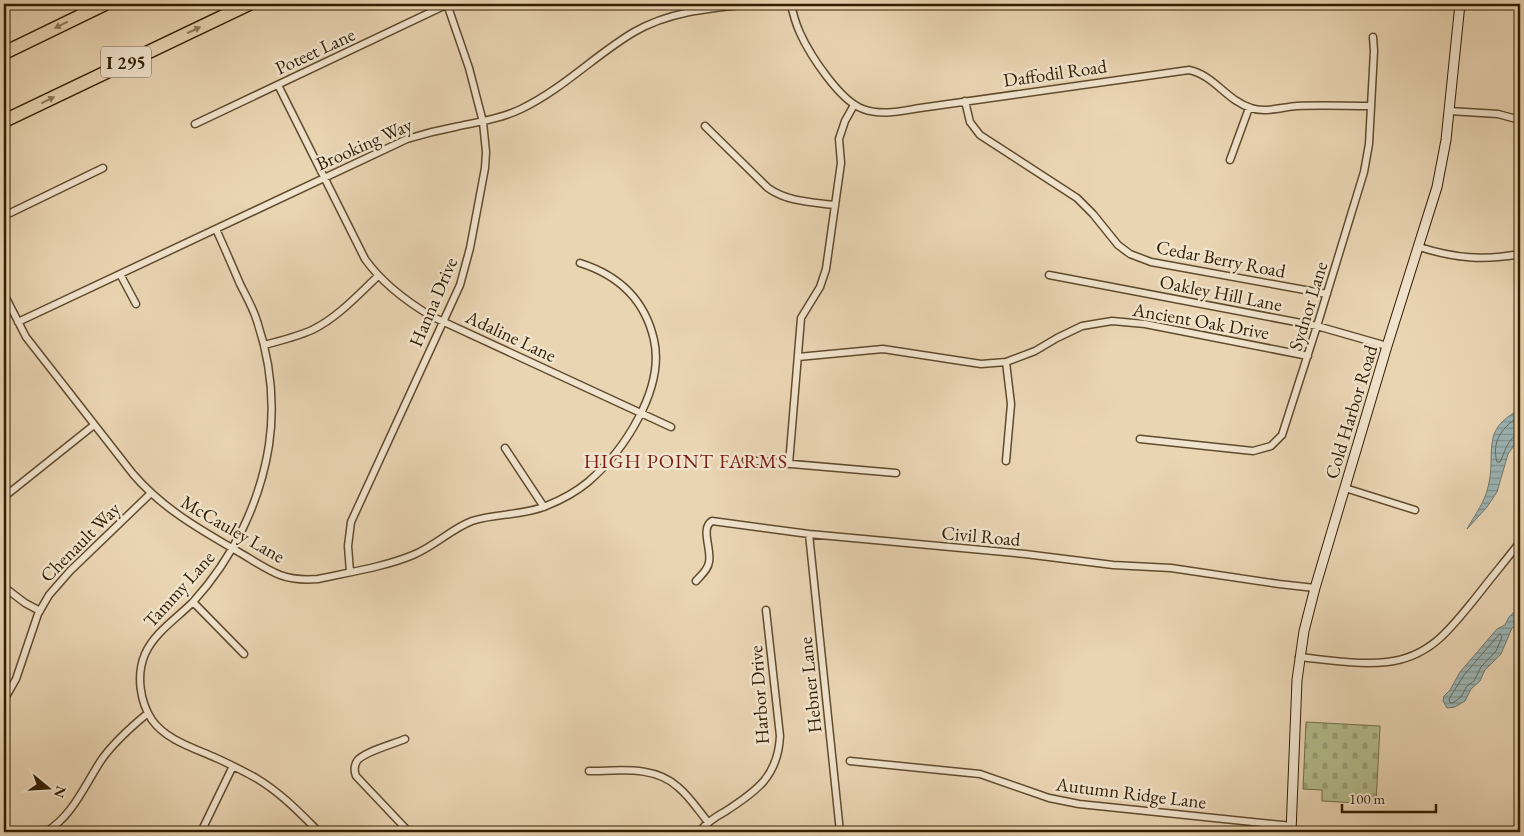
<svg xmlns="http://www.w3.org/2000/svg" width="1524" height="836" viewBox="0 0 1524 836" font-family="'EB Garamond',serif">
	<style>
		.cemetery { fill: url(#cemetery-stones); stroke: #726e47 }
		.water { fill: url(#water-rules); stroke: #71796e }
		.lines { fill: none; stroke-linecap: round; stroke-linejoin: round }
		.shore { stroke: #666a5c; stroke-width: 1 }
		.street-casing { stroke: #5f4b2d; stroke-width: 9 }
		.secondary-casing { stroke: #311d00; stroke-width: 11 }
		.highway-casing { stroke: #311d00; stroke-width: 15 }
		.street { stroke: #f1e4ce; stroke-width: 6 }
		.secondary { stroke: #f1e4ce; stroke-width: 9 }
		.highway { stroke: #ead5b3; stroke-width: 12 }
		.oneway { fill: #8e795a }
		.labels { text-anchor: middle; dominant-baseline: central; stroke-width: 5; stroke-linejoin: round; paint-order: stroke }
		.shield { fill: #f1e4ce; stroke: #6b593e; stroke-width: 1 }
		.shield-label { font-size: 18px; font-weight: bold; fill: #311d00 }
		.street-label { font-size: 19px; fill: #311d00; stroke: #f1e4ce }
		.neighbourhood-label { font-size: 20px; letter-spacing: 1px; fill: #7a1f14; stroke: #f1e4ce }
	</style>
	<defs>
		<pattern id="cemetery-stones" width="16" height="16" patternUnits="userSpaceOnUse" patternTransform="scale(1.25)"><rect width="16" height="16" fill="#b4be8e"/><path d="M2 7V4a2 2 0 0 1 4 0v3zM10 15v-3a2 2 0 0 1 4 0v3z" fill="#9ba379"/></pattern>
		<pattern id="water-rules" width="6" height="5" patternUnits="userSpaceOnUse" patternTransform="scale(1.25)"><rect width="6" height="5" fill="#9cb6b7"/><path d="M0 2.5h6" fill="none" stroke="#809392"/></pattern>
	</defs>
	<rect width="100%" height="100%" fill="#ead5b3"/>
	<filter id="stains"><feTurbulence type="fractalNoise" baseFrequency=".004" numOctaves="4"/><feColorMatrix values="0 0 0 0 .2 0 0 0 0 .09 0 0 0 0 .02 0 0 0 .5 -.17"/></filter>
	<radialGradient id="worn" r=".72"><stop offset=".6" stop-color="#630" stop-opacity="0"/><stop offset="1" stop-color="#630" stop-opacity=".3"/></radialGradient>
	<!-- cemetery -->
	<path class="cemetery" d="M1306 722 1380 726 1376 804 1322 801V790L1303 789Z"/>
	<!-- water -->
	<path class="water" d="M1520 410V437L1508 454 1497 492 1487 507 1467 529C1474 516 1485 502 1488 487 1497 454 1479 429 1520 410Z
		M1520 606V624L1512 628 1501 654 1485 670 1480 681 1471 689 1465 701 1455 707 1447 708 1443 701 1444 696 1450 690 1460 672 1497 629 1505 625 1509 617Z"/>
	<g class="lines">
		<!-- shore -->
		<path class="shore" d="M1520 416C1503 426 1491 441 1497 462H1500C1505 452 1508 436 1520 434
			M1500 634 1502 637 1496 651 1481 667 1474 681 1467 686 1461 697 1453 703H1450L1449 699 1464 675Z"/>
		<defs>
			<path id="street" d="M791 4C793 14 796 24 800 33 810 55 840 101 863 109 882 116 901 111 920 108L1189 70C1214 75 1227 101 1251 108 1265 113 1283 107 1297 106 1322 105 1346 106 1371 106
				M278 85 365 259C382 283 406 301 431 316L671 427
				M965 101 970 122 980 135 1077 198 1093 214 1118 245 1130 254 1151 262 1327 294
				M1449 111 1498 114 1520 120
				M195 124 448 4
				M705 126 768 188C788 202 811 202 835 205
				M1230 160 1249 108
				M4 216 103 168
				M216 229C224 247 232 265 240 284 246 296 253 308 257 321 270 360 275 404 269 445 260 503 233 558 193 602 177 618 154 633 145 654 136 675 140 702 152 720 166 740 194 748 216 758 230 764 243 771 256 778 281 793 299 812 319 832
				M1419 247C1455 258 1483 261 1520 254
				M120 274 136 304
				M1049 275 1317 326 1387 346
				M4 294 26 337 133 474C162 508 199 529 237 551 251 559 265 569 280 575 293 580 305 580 318 579 350 572 384 567 413 555 435 546 451 529 472 521 496 513 522 516 546 506 561 500 576 492 588 482 624 451 665 389 654 340 645 300 618 275 580 263
				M18 322 407 139C423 134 439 130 455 127 478 122 500 119 521 109 563 89 595 55 634 32 670 11 712 8 752 4
				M264 345C280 341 296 337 312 330 337 318 358 295 378 276
				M798 357 883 349 981 364 1006 362 1035 351 1057 338 1082 326 1112 321 1145 324 1308 356
				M1140 439 1253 451 1271 446 1282 435 1317 326 1364 172 1369 144 1374 51 1373 37
				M505 448 544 507
				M746 460 896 473
				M1006 461 1011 404 1006 362
				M789 464 801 318 820 287 826 269 841 163 839 139 845 121 854 105
				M1345 488 1415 510
				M4 497 94 425
				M809 534 840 832
				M350 572 348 546 351 522 460 285 470 248 485 168 486 152 483 122 469 68 447 4
				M696 581C701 575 708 570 709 562 712 550 700 528 712 521L809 534 1025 554 1113 565 1171 568 1279 584 1315 588
				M4 587 25 603 40 611
				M193 602 244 654
				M1299 657C1328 660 1358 665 1387 662 1431 657 1451 628 1477 596 1491 578 1506 560 1520 542
				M4 700 16 679 38 614 49 595 70 571 150 494
				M405 739C394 744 363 752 357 761 354 766 354 771 356 776L409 832
				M850 761 980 774 1049 798 1079 804 1292 826
				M589 771C619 771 654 765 678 787 690 797 698 810 708 822
				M46 832C74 814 84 786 102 759 115 741 131 727 148 713
				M201 832 233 766
				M699 832C706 823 715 817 726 811 757 791 778 776 780 736L766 610"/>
			<path id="secondary" d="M1291 832 1297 680 1304 631 1315 588 1387 346 1437 187 1446 140 1460 4"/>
			<path id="highway" d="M4 53 105 4
				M4 121 249 4"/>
		</defs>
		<!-- street casing -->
		<use href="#street" class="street-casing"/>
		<!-- secondary casing -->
		<use href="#secondary" class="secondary-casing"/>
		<!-- highway casing -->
		<use href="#highway" class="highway-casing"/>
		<!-- street -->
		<use href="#street" class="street"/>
		<!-- secondary -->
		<use href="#secondary" class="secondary"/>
		<!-- highway -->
		<use href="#highway" class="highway"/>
	</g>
	<!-- one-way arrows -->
	<defs><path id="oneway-solid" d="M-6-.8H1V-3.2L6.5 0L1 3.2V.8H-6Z" transform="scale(1.25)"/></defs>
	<g class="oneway">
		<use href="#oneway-solid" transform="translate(61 25) rotate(154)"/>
		<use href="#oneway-solid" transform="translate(194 30) rotate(-25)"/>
		<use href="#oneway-solid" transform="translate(48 100) rotate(-26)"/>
	</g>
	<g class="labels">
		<!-- shield labels -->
		<rect class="shield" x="101" y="46.5" width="50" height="31" rx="4"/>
		<g class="shield-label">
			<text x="126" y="62">I 295</text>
		</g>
		<!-- street labels -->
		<g class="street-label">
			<text transform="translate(315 51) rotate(-25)">Poteet Lane</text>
			<text transform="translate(1055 73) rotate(-8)">Daffodil Road</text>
			<text transform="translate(364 144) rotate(-24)">Brooking Way</text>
			<text transform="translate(1221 259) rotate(11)">Cedar Berry Road</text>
			<text transform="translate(1221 293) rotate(11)">Oakley Hill Lane</text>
			<text transform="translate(433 302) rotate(-67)">Hanna Drive</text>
			<text transform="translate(1308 306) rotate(-73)">Sydnor Lane</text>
			<text transform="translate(1201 321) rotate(10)">Ancient Oak Drive</text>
			<text transform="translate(511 336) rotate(25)">Adaline Lane</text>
			<text transform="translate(1351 412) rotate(-73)">Cold Harbor Road</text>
			<text transform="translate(233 529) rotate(30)">McCauley Lane</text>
			<text transform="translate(981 536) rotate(5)">Civil Road</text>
			<text transform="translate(80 542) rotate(-45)">Chenault Way</text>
			<text transform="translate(179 589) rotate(-48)">Tammy Lane</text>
			<text transform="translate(810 685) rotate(-96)">Hebner Lane</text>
			<text transform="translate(759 695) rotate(-94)">Harbor Drive</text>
			<text transform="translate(1131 793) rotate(7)">Autumn Ridge Lane</text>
		</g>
		<!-- neighbourhood labels -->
		<g class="neighbourhood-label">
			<text x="686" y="461">HIGH POINT FARMS</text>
		</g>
	</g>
	<!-- margin -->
	<rect width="1524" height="836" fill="none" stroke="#ead5b3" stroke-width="20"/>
	<rect x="5" y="5" width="1514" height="826" fill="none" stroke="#311d00" stroke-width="2.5"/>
	<rect x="10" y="10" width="1504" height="816" fill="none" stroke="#311d00"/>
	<!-- north arrow -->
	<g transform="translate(48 788) rotate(108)" stroke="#f1e4ce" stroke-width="4" paint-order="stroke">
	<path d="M0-4L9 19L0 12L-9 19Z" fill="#311d00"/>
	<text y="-8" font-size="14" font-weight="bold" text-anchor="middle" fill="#311d00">N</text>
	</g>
	<!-- scale -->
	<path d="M1342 804v8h94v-8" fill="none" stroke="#311d00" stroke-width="2.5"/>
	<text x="1349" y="804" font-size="15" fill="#311d00" stroke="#f1e4ce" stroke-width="4" paint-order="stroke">100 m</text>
	<rect width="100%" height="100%" filter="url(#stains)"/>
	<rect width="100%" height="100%" fill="url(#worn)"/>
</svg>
